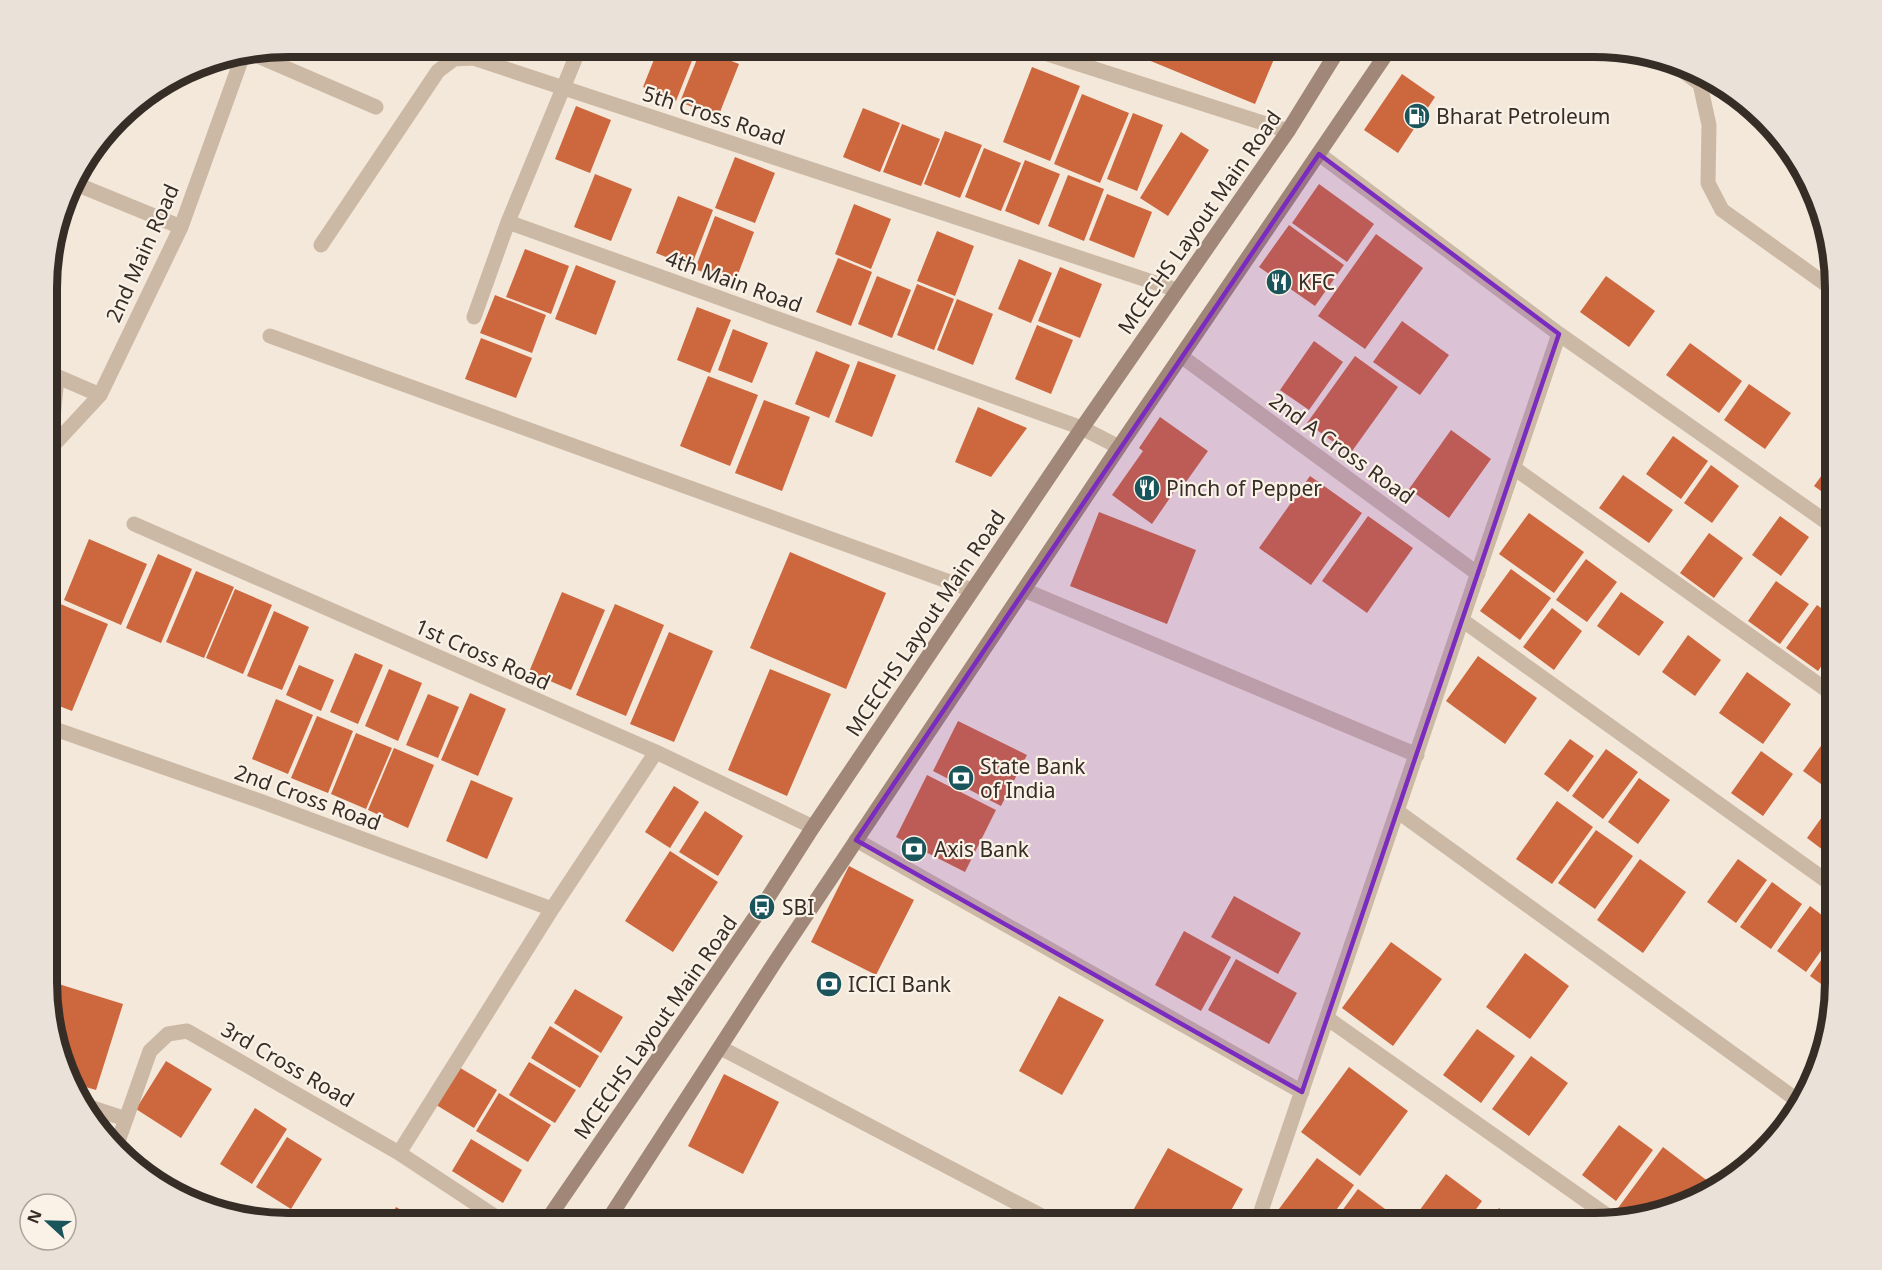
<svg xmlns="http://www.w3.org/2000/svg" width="1882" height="1270" viewBox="0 0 1882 1270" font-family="'Noto Sans',sans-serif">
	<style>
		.building { fill: #cd673e }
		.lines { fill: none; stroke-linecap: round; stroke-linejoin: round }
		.minor { stroke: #ccb9a5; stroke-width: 15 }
		.secondary { stroke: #a08777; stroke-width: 15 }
		.marked { fill: #7b2cbf; fill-opacity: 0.2; stroke: #7b2cbf; stroke-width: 4.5; stroke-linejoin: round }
		.labels { text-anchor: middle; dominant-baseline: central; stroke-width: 4.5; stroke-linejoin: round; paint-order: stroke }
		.street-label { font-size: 21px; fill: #372d27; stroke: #faf2e7 }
		.poi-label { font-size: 21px; fill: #372d27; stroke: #faf2e7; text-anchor: start }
		.rim { fill: none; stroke: #372d27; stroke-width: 8 }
	</style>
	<rect width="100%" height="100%" fill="#f3e8da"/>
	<!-- building -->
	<path class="building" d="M659 47 697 48 676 101 643 87Z
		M1084 47H1117L1112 58Z
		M1126 47H1279L1255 104 1124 50Z
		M701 49 739 64 718 117 680 102Z
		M1032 67 1080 86 1050 161 1003 142Z
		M1402 74 1435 97 1398 153 1364 130Z
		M1082 94 1129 113 1100 183 1054 164Z
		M576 106 611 120 590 173 555 159Z
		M863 108 900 123 880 172 843 157Z
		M1133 113 1163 125 1137 191 1107 179Z
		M902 124 940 139 921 186 883 172Z
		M945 131 982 145 960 198 924 184Z
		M1181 132 1209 150 1168 216 1140 198Z
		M984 148 1021 163 1001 211 965 197Z
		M735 157 775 173 755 223 715 208Z
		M1025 160 1060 174 1039 225 1005 211Z
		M595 174 632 189 611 241 574 227Z
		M1068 175 1104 189 1084 241 1048 226Z
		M1319 184 1374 224 1347 262 1292 223Z
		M1107 194 1152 212 1134 258 1089 240Z
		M678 196 713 210 691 267 656 253Z
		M854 204 891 219 871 269 835 254Z
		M715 216 754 232 734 285 695 269Z
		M1289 225 1344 265 1315 306 1259 267Z
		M937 231 974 246 955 296 917 281Z
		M1376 234 1423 268 1365 349 1318 316Z
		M525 249 569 266 551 314 506 297Z
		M838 258 872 272 851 326 816 312Z
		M1019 259 1052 273 1031 323 998 309Z
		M576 265 616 281 596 335 555 319Z
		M1060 267 1102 284 1080 338 1038 321Z
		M877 276 911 290 892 338 858 324Z
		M1606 276 1655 311 1629 347 1580 312Z
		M917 284 954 299 934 350 897 335Z
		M495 295 546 315 532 353 480 333Z
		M957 299 993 314 973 365 937 350Z
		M697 307 731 320 710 373 677 360Z
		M1402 321 1449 355 1420 395 1373 362Z
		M1037 325 1073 340 1051 394 1015 379Z
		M733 329 768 343 752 383 718 370Z
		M481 338 532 358 516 398 465 379Z
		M1314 341 1343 362 1309 410 1280 390Z
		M1690 343 1742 381 1719 413 1666 375Z
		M816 351 850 365 829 418 795 404Z
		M1355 356 1398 387 1350 454 1307 423Z
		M858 361 896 375 872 437 835 422Z
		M708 376 758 395 730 466 680 446Z
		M1749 384 1791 413 1765 449 1724 420Z
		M764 400 810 417 782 491 735 473Z
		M978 407 1027 428 991 477 955 462Z
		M1160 417 1208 451 1186 482 1183 479 1152 524 1112 495 1143 451 1139 448Z
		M1451 430 1491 459 1449 518 1409 489Z
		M1673 436 1708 461 1681 499 1646 474Z
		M1835 457V501L1814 486Z
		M1711 465 1739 486 1712 523 1684 503Z
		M1623 475 1673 510 1649 543 1599 508Z
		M1310 476 1362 513 1311 585 1259 548Z
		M1099 512 1196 550 1167 624 1070 586Z
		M1529 513 1584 552 1554 593 1499 554Z
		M1368 516 1413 548 1367 613 1322 581Z
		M1780 516 1809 537 1781 576 1752 555Z
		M1709 533 1743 558 1714 598 1680 573Z
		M89 539 147 564 121 625 64 600Z
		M790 552 886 593 846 689 750 648Z
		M158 554 192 569 161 643 126 628Z
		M1586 559 1617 582 1587 622 1556 600Z
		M1511 569 1551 598 1520 640 1480 611Z
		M196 571 234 587 204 658 166 642Z
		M1776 581 1809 604 1780 644 1748 621Z
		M1835 585V609L1824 601Z
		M235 589 272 605 243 674 206 658Z
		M562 592 605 610 571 690 529 672Z
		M1621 592 1664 622 1639 656 1597 626Z
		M58 603 108 624 72 711 49 702V626Z
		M615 604 664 625 626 716 576 695Z
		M1817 605 1835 618V647L1818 671 1786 648Z
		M1552 608 1582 631 1554 670 1523 647Z
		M274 611 309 627 282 690 247 676Z
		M669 632 713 651 674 742 630 724Z
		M1688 635 1721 660 1695 696 1662 672Z
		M355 653 383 665 358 724 330 712Z
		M1478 656 1537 698 1505 744 1446 701Z
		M299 665 334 680 321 711 286 695Z
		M389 669 422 683 398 741 365 726Z
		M770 669 831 694 787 796 728 770Z
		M1747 672 1791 704 1763 744 1719 713Z
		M470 693 506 709 478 776 441 760Z
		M428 694 459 707 438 758 406 745Z
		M276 699 313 715 288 774 252 759Z
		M317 716 353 731 328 793 291 778Z
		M958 721 1027 755 1001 806 933 771Z
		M356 733 392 748 366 809 331 794Z
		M1828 736 1835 742V788L1832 792 1803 771Z
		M1570 739 1594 756 1568 792 1544 774Z
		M394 748 434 765 408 828 368 810Z
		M1606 749 1638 772 1603 819 1572 796Z
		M1761 751 1793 774 1763 816 1731 793Z
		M927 775 996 810 965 872 896 837Z
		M1639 778 1670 800 1638 844 1608 822Z
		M471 780 513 798 487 859 446 841Z
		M674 786 699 802 670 848 645 832Z
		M1557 801 1593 827 1552 884 1516 859Z
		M1832 803 1835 806V859L1807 838Z
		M705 811 743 836 718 876 679 852Z
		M1596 830 1633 856 1595 909 1558 883Z
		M670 851 718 882 673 952 625 921Z
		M1640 859 1686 892 1643 953 1597 920Z
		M1738 859 1767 880 1736 923 1707 902Z
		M849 866 914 900 876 975 811 942Z
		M1772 882 1802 904 1771 949 1740 927Z
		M1234 896 1301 933 1278 974 1211 937Z
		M1810 906 1835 925V931L1806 972 1777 951Z
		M1184 931 1231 957 1201 1011 1155 985Z
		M1835 940V994L1810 976Z
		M1391 942 1442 979 1393 1046 1342 1008Z
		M1525 953 1569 986 1530 1039 1486 1007Z
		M1236 959 1297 993 1269 1044 1208 1010Z
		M49 981 123 1004 96 1090 72 1083 49 1013Z
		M575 989 623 1017 601 1053 554 1023Z
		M1059 996 1104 1020 1062 1095 1019 1071Z
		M550 1026 599 1056 580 1088 531 1058Z
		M1477 1029 1515 1056 1481 1103 1443 1075Z
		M1531 1056 1568 1083 1529 1136 1492 1109Z
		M166 1061 212 1089 181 1138 136 1109Z
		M529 1062 576 1090 555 1123 509 1095Z
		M457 1066 497 1090 474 1128 433 1103Z
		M1349 1067 1408 1111 1360 1176 1301 1132Z
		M724 1074 779 1102 743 1174 688 1146Z
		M499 1093 551 1125 528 1162 476 1131Z
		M255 1108 287 1129 252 1184 220 1164Z
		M1619 1125 1653 1150 1616 1201 1582 1175Z
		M287 1137 322 1159 291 1209 256 1187Z
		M471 1139 522 1170 503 1203 452 1171Z
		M1663 1147 1709 1182 1698 1196 1630 1217 1618 1208Z
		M1168 1148 1243 1189 1224 1223H1126Z
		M1317 1158 1354 1185 1327 1223H1272L1270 1221Z
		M1446 1174 1482 1201 1466 1223H1422L1414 1218Z
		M1358 1189 1400 1220 1398 1223H1333Z
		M396 1207 424 1223H387Z
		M1499 1208 1519 1223H1488Z"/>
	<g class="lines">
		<!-- minor -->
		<path class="minor" d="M1026 47 1288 131
			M253 54 376 107
			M1666 58 1700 84 1709 125 1708 183 1722 210 1835 291
			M1319 154 1559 334 1835 528
			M71 182 181 227
			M508 222 1082 428 1119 447
			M321 245 438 71 454 59 473 58 1177 290
			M474 317 508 222 580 47
			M270 336 972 590
			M1181 356 1478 574
			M49 373 100 395
			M50 449 57 377
			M49 450 100 395 181 227 243 55
			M1514 468 1835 696
			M134 524 656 752 813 827
			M1024 590 1417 755
			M1462 620 1835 887
			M49 727 260 801 552 909
			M1397 811 1801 1103
			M856 840 1302 1092
			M1327 1018 1615 1221
			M721 1048 1055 1223
			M80 1104 126 1119 150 1051 168 1034 187 1031 399 1153 505 1223
			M117 1144 126 1119
			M399 1153 552 909 656 752
			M1257 1223 1559 334"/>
		<!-- secondary -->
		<path class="secondary" d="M545 1223 762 907 813 827 1082 428 1288 131 1340 47
			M606 1223 777 959 1119 447 1391 47"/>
	</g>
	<!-- marked area -->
	<path class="marked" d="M1319 154 1559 334 1302 1092 856 840Z"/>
	<!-- icons -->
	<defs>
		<symbol id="fuel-disc" viewBox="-11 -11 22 22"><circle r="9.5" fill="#1a555b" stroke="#faf2e7"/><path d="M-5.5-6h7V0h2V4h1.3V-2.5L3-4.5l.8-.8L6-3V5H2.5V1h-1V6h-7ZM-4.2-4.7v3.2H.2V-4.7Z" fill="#fff"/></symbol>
		<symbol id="restaurant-disc" viewBox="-11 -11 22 22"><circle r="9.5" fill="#1a555b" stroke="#faf2e7"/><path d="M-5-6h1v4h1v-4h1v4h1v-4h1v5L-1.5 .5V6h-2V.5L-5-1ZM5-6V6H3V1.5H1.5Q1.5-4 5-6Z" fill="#fff"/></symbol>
		<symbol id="bank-disc" viewBox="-11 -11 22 22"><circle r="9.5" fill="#1a555b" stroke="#faf2e7"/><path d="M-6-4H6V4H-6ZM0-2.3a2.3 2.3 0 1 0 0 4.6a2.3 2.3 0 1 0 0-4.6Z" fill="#fff"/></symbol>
		<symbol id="bus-disc" viewBox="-11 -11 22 22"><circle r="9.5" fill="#1a555b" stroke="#faf2e7"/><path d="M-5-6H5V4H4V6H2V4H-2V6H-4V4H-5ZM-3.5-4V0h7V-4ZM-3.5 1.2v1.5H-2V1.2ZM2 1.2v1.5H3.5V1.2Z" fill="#fff"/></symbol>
	</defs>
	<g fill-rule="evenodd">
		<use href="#fuel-disc" x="1402" y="101" width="30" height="30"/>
		<use href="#restaurant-disc" x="1264" y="267" width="30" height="30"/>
		<use href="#restaurant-disc" x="1132" y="473" width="30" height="30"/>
		<use href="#bank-disc" x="946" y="763" width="30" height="30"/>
		<use href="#bank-disc" x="899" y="834" width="30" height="30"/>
		<use href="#bus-disc" x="747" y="892" width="30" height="30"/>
		<use href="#bank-disc" x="814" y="969" width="30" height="30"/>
	</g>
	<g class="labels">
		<!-- street labels -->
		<g class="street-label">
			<text transform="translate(714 115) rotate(18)">5th Cross Road</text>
			<text transform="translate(1199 222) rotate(-55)">MCECHS Layout Main Road</text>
			<text transform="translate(142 253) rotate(-66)">2nd Main Road</text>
			<text transform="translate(734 281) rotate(20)">4th Main Road</text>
			<text transform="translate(1342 448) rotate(36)">2nd A Cross Road</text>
			<text transform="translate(925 623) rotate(-56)">MCECHS Layout Main Road</text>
			<text transform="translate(483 654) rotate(24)">1st Cross Road</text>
			<text transform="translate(308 797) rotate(20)">2nd Cross Road</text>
			<text transform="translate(655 1027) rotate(-55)">MCECHS Layout Main Road</text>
			<text transform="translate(288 1064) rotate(30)">3rd Cross Road</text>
		</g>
		<!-- poi labels -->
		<g class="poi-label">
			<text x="1436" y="116">Bharat Petroleum</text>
			<text x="1298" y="282">KFC</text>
			<text x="1166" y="488">Pinch of Pepper</text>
			<text x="980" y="766">State Bank<tspan x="980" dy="24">of India</tspan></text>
			<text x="934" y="849">Axis Bank</text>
			<text x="782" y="907">SBI</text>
			<text x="848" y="984">ICICI Bank</text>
		</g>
	</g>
	<!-- crop -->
	<path d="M0 0H1882V1270H0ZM288 57H1594A231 231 0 0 1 1825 288V982A231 231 0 0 1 1594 1213H288A231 231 0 0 1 57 982V288A231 231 0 0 1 288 57Z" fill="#eae2d8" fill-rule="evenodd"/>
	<path class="rim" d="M288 57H1594A231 231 0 0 1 1825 288V982A231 231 0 0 1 1594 1213H288A231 231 0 0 1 57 982V288A231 231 0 0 1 288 57Z"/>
	<!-- north arrow -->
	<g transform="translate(48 1222) rotate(292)"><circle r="28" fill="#faf2e7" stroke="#aca39a" stroke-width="1.5"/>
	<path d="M0-4.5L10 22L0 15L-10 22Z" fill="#1a555b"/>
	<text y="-9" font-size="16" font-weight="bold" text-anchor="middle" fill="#372d27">N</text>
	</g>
</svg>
